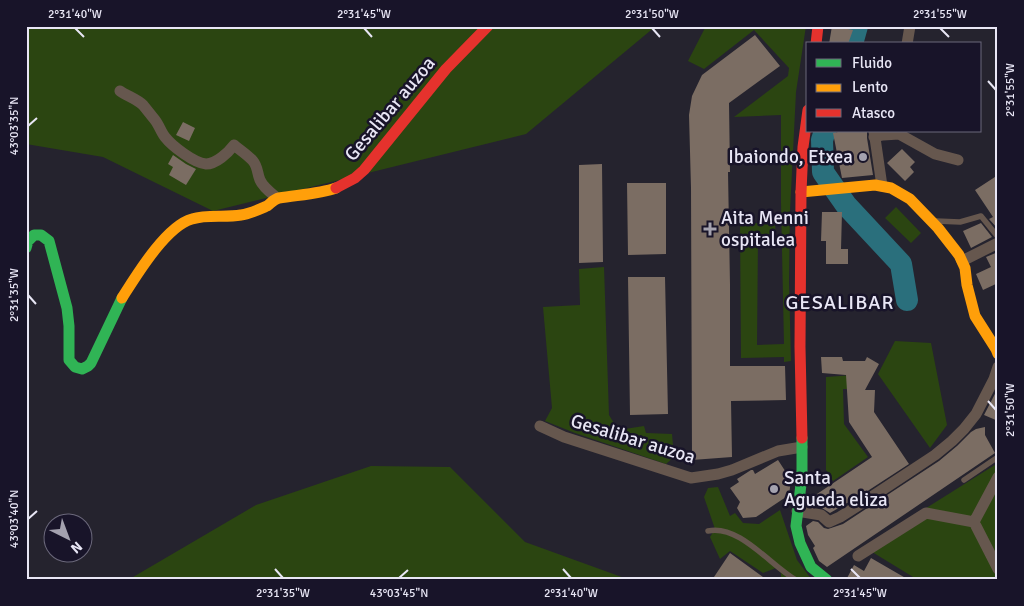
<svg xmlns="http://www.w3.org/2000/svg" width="1024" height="606" viewBox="0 0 1024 606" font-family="Signika,sans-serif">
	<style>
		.green { fill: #2b4511 }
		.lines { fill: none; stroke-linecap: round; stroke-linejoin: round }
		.river { stroke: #2a6f7c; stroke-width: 22 }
		.building { fill: #7b6d63 }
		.lane { stroke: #66574e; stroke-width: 5.5 }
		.street { stroke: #66574e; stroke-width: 11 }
		.fast { stroke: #30b455; stroke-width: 11 }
		.slow { stroke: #ff9f0a; stroke-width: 11 }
		.jam { stroke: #e5322d; stroke-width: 11 }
		.ticks { fill: none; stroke: #e8e6f5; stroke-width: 2 }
		.poi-dot { fill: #a4a2af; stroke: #181429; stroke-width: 2 }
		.labels { text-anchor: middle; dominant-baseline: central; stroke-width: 5; stroke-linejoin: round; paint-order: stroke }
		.street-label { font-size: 19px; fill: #e8e6f5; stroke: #181429 }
		.poi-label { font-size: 19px; fill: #e8e6f5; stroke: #181429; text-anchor: start }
		.neighbourhood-label { font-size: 20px; letter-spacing: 1px; fill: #e8e6f5; stroke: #181429 }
		.neatline { fill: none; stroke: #e8e6f5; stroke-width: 2 }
		.ticks-label { font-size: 12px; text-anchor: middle; fill: #e8e6f5 }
	</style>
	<rect width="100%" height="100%" fill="#25232e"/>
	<!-- green -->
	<path class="green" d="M26 26H656L526 134 213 211 103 157 26 144Z
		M706 26H806L796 92 790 211 789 282 791 361 784 362V357L741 358 740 223H775L776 238 758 237 757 345 784 344 781 203V115L734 117 788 76 789 68 754 30 704 69 688 61Z
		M896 207 921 233 911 243 885 218Z
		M604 267 609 415 618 430 644 426 646 433 672 434 674 457 666 464 575 433 545 421 552 408 543 307 580 305 579 269Z
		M895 341 931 343 947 425 930 448 878 374Z
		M854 375 851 389H843L844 424 868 457 833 481 826 470V377Z
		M998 463V580H918L864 547Z
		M371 466 450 467 525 542 630 580H128L256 505Z
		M718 487 730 516 735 513 743 523 759 524 780 510 797 560 812 580H781V573L776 568 763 573 730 551 720 559 710 537 715 529 704 497 708 488Z"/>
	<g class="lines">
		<!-- river -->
		<path class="river" d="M852 44 857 26
			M825 131 822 140 823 172 846 205 901 264 907 300"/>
	</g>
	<!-- building -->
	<path class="building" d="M832 26 853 30 848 44H829Z
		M755 35 780 66 729 103 730 172H728L730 284V366H785L786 400 731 401 732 457 692 460 691 188 689 115 692 96 702 75Z
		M183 122 195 128 189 141 176 135Z
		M843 131H867V138L873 175 842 178 833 133Z
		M902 149 915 162 910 167 914 172 905 181 887 163Z
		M173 155 186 164 196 169 186 185 169 175 173 167 168 164Z
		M602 164 603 262 579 263V165Z
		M998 175V229L989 219 993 217 975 190Z
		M627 183H666V254L628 255Z
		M822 212H842L841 249H848V264H826V241H821Z
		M981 223 992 237 971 248 963 231Z
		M998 252V283L983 290 976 274 991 267 986 257Z
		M628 277H665L668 414 630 415Z
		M821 357H842L843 361H865L867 357 879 364 865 390H875L874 412 909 464 866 492 830 513 822 508 820 506 823 503 817 494 872 457 849 422 846 375 822 373Z
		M998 388V421L984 415Z
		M985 427V435L995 453 827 567 819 561 813 548 815 546 808 535 806 526 813 521 818 522 824 528 828 529 843 524 939 461 957 446 971 432 976 429Z
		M778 460 791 480 789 495 756 517 743 518 737 508 740 502 730 488 739 482 737 479 751 470H753L755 474Z
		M730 553 767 580H712Z
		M871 558 909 580H846L854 565 864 571Z"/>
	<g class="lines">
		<!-- lane -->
		<path class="lane" d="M936 221 960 222 981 216 998 237
			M964 480 998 457
			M708 531C739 524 771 566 796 580"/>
		<!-- street -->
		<path class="street" d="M907 44 910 26
			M120 91C127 96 137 99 143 105 147 110 151 115 155 120 159 125 161 132 165 137 172 146 194 163 206 164 216 164 228 153 234 145 240 150 248 155 253 161 258 167 257 173 260 180 263 187 271 193 277 198
			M874 131 882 186
			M874 137 883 135 899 134 935 154 958 160
			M962 261 998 243
			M540 426 564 437 691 478 718 474 732 470 778 451 802 447
			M998 477 974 522 998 569
			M797 511 821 515 829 522 840 517 870 498 935 455 952 441 964 429 976 414 994 379 998 367
			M858 556 926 513 974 522"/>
		<!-- fast -->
		<path class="fast" d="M26 248 28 241 34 235H41L49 241 67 308 69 326V360L75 367 82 369 88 366 91 363 122 298
			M802 438V476L796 526 800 543 811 567 827 580"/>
		<!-- slow -->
		<path class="slow" d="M801 192 875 185 891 188 910 199 938 228 959 255 965 268 967 285 975 316 996 349 998 354
			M122 298C136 276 166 226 192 219 208 214 225 218 241 215 249 214 260 209 267 206 271 203 274 199 279 198 296 195 320 194 336 188"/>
		<!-- jam -->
		<path class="jam" d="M816 44 818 26
			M336 188 355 178 364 170 446 69 488 26
			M802 438 800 347 801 192 803 147 808 110"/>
	</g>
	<!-- ticks -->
	<path class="ticks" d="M75 28 84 37M364 28 372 37M652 28 660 37M940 28 949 37M988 81 996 90M28 126 37 118M28 295 36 304M988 401 996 410M28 519 37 511M275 569 283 578M563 569 571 578M851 569 860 578M399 578 408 570"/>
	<!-- markers -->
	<g class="poi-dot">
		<circle cx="863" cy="157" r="5"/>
		<path d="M707.5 221.5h5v5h5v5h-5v5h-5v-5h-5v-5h5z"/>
		<circle cx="774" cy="489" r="5"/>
	</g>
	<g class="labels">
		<!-- street labels -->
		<g class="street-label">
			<text transform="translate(390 109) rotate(-50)">Gesalibar auzoa</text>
			<text transform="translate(633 439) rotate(17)">Gesalibar auzoa</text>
		</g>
		<!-- poi labels -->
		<g class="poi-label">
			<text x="853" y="157" text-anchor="end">Ibaiondo, Etxea</text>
			<text x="721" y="218">Aita Menni<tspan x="721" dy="22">ospitalea</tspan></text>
			<text x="784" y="478">Santa<tspan x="784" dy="22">Agueda eliza</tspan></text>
		</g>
		<!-- neighbourhood labels -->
		<g class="neighbourhood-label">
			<text x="840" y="302">GESALIBAR</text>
		</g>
	</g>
	<!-- border -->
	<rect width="1024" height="606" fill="none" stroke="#181429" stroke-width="55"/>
	<!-- legend -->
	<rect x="806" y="42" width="175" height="90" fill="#181429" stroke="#6b687b"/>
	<rect x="816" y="59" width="25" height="8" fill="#30b455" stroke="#6b687b"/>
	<text x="852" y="68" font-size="15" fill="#e8e6f5">Fluido</text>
	<rect x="816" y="84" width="25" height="8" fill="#ff9f0a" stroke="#6b687b"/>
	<text x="852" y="92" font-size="15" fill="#e8e6f5">Lento</text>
	<rect x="816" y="109" width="25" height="8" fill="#e5322d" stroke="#6b687b"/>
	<text x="852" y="118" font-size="15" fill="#e8e6f5">Atasco</text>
	<!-- north arrow -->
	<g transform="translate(68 538) rotate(138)"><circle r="24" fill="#181429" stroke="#6b687b"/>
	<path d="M0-4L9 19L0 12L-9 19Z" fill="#a4a2af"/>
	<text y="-8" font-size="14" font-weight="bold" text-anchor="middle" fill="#e8e6f5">N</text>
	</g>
	<rect x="28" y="28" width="968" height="550" class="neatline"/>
	<g class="ticks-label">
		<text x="75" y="18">2°31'40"W</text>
		<text x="364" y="18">2°31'45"W</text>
		<text x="652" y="18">2°31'50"W</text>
		<text x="940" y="18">2°31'55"W</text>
		<text transform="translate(1010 90) rotate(-90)" y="4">2°31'55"W</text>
		<text transform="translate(14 126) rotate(-90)" y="4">43°03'35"N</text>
		<text transform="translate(14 295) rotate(-90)" y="4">2°31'35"W</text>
		<text transform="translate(1010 410) rotate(-90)" y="4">2°31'50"W</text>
		<text transform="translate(14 519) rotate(-90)" y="4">43°03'40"N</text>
		<text x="283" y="597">2°31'35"W</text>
		<text x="399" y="597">43°03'45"N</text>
		<text x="571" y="597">2°31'40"W</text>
		<text x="860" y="597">2°31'45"W</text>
	</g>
</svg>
